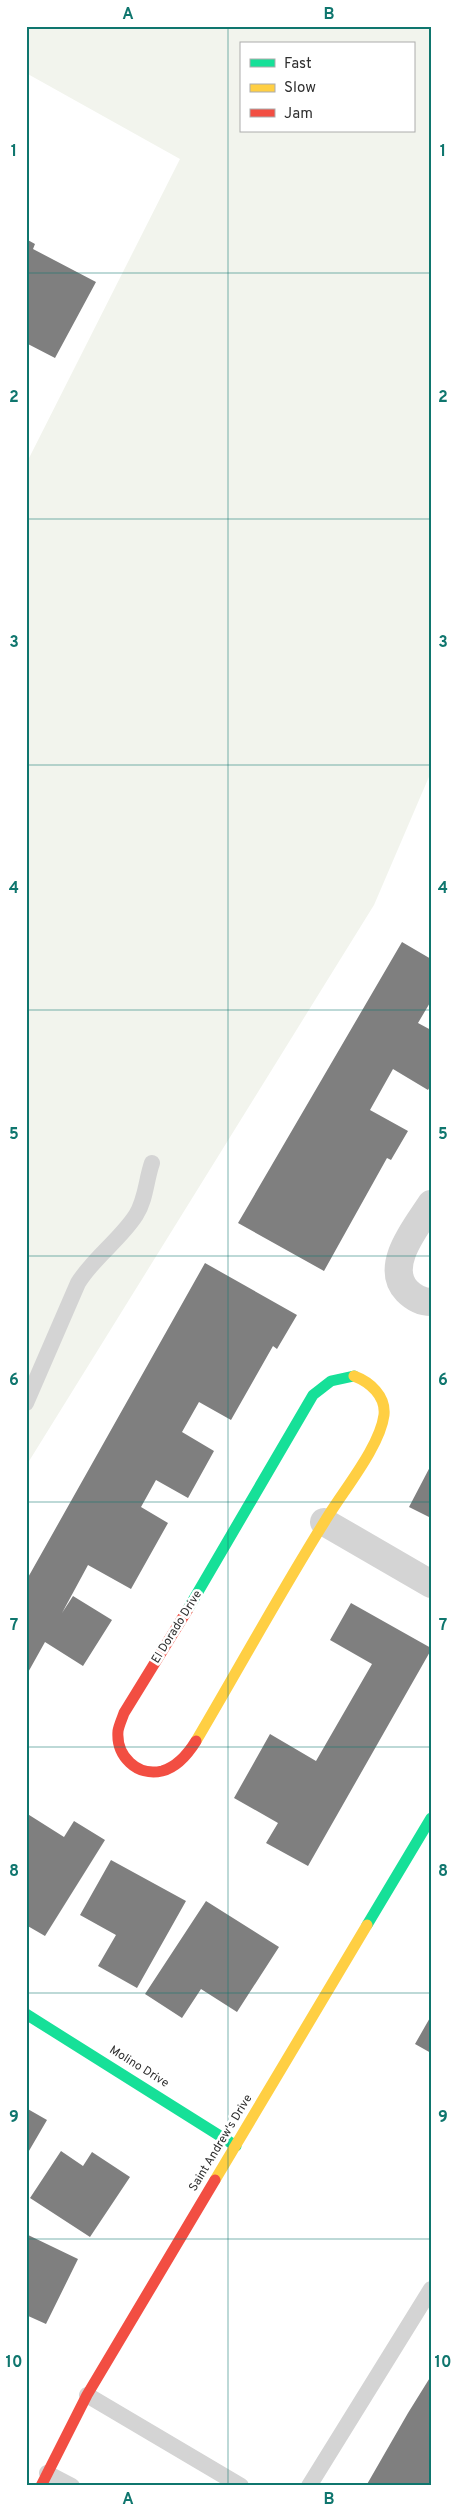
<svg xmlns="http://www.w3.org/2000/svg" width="457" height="2512" viewBox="0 0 457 2512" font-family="Overpass,sans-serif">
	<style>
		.green { fill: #f2f4ed; fill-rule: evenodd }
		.building { fill: #7f7f7f }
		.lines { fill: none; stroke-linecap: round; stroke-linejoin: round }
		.lane { stroke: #d4d4d4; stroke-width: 16 }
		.street { stroke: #d4d4d4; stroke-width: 28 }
		.fast { stroke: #16e098; stroke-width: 11 }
		.slow { stroke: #ffcf43; stroke-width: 11 }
		.jam { stroke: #f24e42; stroke-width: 11 }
		.grid { fill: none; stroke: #0f766e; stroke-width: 1; stroke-opacity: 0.55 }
		.labels { text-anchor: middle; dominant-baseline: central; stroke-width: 5; stroke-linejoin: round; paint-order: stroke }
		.street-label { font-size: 12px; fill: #2f2f2f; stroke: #fff }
		.neatline { fill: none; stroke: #0f766e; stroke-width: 2 }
		.grid-label { font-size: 16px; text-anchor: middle; font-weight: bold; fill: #0f766e }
	</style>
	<rect width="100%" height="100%" fill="#fff"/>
	<!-- green -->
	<path class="green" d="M26 26H431V772L374 905 26 1466V464L180 159 26 73ZM241 44H413V131H241Z"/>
	<!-- building -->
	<path class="building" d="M26 239 35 244 33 249 96 282 55 358 26 343Z
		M402 942 431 959V1001L418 1023 431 1030V1085L428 1090 393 1069 370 1110 408 1131 391 1160 387 1158 324 1271 238 1223Z
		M205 1263 297 1315 277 1349 273 1346 231 1420 199 1402 182 1432 214 1451 188 1498 156 1480 141 1507 168 1523 131 1589 88 1565 62 1613 73 1596 112 1620 83 1666 45 1642 26 1676V1581Z
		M431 1465V1518L409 1507Z
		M351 1603 431 1648V1650L308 1866 266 1843 278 1823 234 1798 270 1734 316 1761 372 1664 330 1640Z
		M26 1813 64 1837 74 1821 105 1840 45 1936 26 1925 28 1885 26 1884Z
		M111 1860 186 1901 137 1988 98 1966 116 1935 80 1915Z
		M206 1901 279 1947 237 2012 201 1989 182 2018 145 1994Z
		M431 2016V2053L415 2044Z
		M26 2108 47 2120 26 2156Z
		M61 2151 83 2166 92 2152 130 2177 90 2237 30 2198Z
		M26 2234 78 2259 46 2324 26 2315Z
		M431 2376V2486H366L408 2413Z"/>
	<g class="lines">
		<!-- lane -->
		<path class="lane" d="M26 1403 78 1283C94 1257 120 1240 136 1215 146 1199 146 1180 152 1163
			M87 2395 241 2486
			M47 2473 72 2486
			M309 2486 431 2289"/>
		<!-- street -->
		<path class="street" d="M431 1204C417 1226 383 1266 407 1291 414 1298 421 1302 431 1302
			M324 1522 431 1584"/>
		<!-- fast -->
		<path class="fast" d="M188 1609 313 1395 331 1381 354 1376
			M367 1925 431 1818
			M26 2014 236 2146"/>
		<!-- slow -->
		<path class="slow" d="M196 1741C239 1668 280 1593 325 1521 342 1492 380 1447 384 1415 386 1396 370 1382 354 1376
			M215 2180 367 1925"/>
		<!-- jam -->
		<path class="jam" d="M188 1609 124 1713C122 1719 119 1725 118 1731 116 1756 137 1777 162 1771 177 1767 188 1754 196 1741
			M41 2486 87 2395 215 2180"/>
	</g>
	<!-- grid -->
	<path class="grid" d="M228 26V2486M26 273H431M26 519H431M26 765H431M26 1010H431M26 1256H431M26 1502H431M26 1747H431M26 1993H431M26 2239H431"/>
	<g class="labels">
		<!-- street labels -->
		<g class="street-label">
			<text transform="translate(177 1627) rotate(-58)">El Dorado Drive</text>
			<text transform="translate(139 2067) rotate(32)">Molino Drive</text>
			<text transform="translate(221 2143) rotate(-59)">Saint Andrew's Drive</text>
		</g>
	</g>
	<!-- border -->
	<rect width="457" height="2512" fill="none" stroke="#ffffff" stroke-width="55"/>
	<!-- legend -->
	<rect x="240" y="42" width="175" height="90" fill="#ffffff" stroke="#acacac"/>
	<rect x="250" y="59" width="25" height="8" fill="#16e098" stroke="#acacac"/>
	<text x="284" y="68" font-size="15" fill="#2f2f2f">Fast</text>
	<rect x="250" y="84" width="25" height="8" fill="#ffcf43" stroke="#acacac"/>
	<text x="284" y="92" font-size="15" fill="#2f2f2f">Slow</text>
	<rect x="250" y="109" width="25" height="8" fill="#f24e42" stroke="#acacac"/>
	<text x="284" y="118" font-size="15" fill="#2f2f2f">Jam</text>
	<rect x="28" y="28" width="402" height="2456" class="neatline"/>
	<g class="grid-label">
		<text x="128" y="19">A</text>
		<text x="329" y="19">B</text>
		<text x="14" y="156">1</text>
		<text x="443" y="156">1</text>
		<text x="14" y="402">2</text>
		<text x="443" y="402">2</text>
		<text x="14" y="647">3</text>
		<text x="443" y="647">3</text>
		<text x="14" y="893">4</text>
		<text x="443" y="893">4</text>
		<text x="14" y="1139">5</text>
		<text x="443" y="1139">5</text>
		<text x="14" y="1385">6</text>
		<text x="443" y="1385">6</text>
		<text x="14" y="1630">7</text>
		<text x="443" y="1630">7</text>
		<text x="14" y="1876">8</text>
		<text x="443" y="1876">8</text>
		<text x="14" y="2122">9</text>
		<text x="443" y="2122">9</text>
		<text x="14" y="2367">10</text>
		<text x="443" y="2367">10</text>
		<text x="128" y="2504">A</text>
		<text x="329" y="2504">B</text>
	</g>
</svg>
